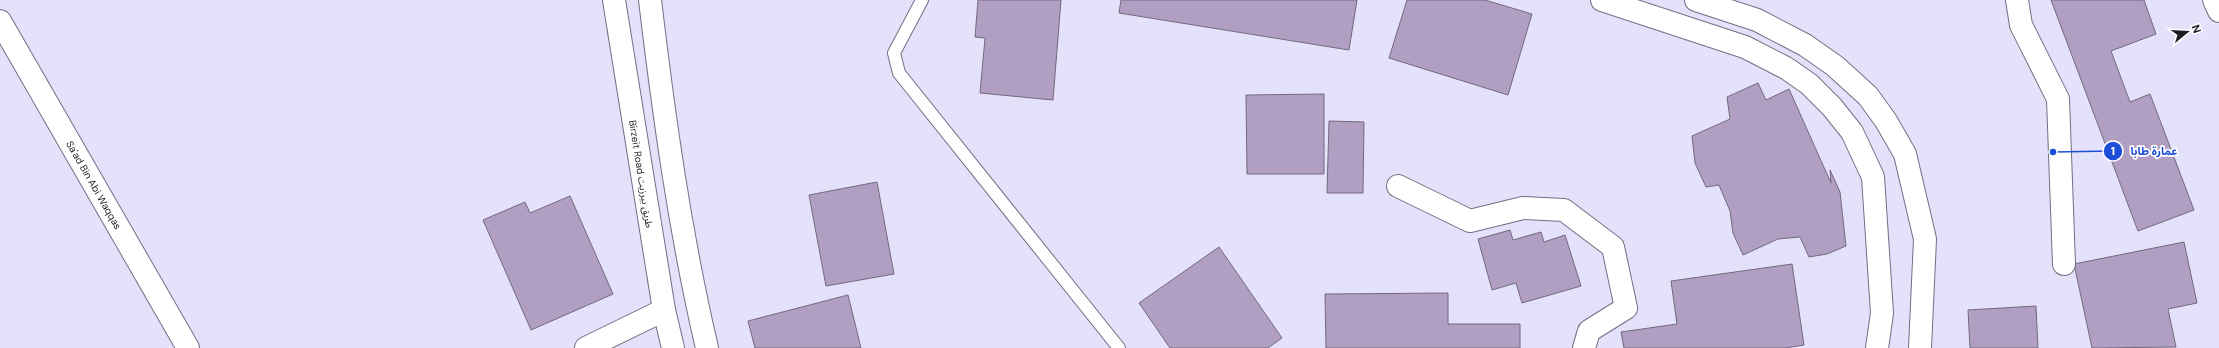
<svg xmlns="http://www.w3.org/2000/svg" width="2219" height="348" viewBox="0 0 2219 348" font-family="'DM Sans','Noto Sans Arabic',sans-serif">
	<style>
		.building { fill: #b19fc3; stroke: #73697e }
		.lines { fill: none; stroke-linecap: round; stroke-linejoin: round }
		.service-casing { stroke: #726f85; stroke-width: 14 }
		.minor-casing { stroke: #726f85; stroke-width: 24 }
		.secondary-casing { stroke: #726f85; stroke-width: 24 }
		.service { stroke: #fff; stroke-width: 12 }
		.minor { stroke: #fff; stroke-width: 22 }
		.secondary { stroke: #fff; stroke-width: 22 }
		.labels { text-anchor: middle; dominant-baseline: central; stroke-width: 3.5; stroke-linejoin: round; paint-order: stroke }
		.street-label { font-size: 10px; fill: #1d1c25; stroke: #fff }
		.leader { fill: none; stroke: #1d4ed8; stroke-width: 1.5 }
		.callout-dot { fill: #1d4ed8; stroke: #fff; stroke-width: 1.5 }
		.mark-label { font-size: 12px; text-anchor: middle; font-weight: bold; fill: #fff }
		.callout-label { font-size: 11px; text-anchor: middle; font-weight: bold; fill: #1d4ed8; stroke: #fff; stroke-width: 3.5; stroke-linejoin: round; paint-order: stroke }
	</style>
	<rect width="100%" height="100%" fill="#e4e1fa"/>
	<!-- building -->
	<path class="building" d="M978 0H1061L1053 100 980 93 985 38 975 37Z
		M1121 0H1357L1349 50 1119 13Z
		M1407 0H1485L1532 14 1508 95 1389 58Z
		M2051 0H2144L2156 34 2111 51 2130 102 2150 94 2194 210 2138 231Z
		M1758 83 1766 100 1789 89 1831 183 1830 170 1840 192 1846 246 1827 254 1809 257 1800 237 1778 239 1743 255 1733 233 1730 211 1719 185 1706 187 1695 163 1692 136 1730 119 1727 97Z
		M1324 94V174H1247L1246 95Z
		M1329 121 1364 122 1363 193H1327Z
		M877 182 894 274 826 286 809 195Z
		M570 196 613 294 531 330 483 220 525 202 530 213Z
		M1510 230 1513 240 1541 232 1544 242 1565 235 1581 286 1522 303 1516 283 1492 290 1478 239Z
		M2184 242 2197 303 2168 309 2176 347 2092 348 2074 264Z
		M1219 247 1282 338 1268 348H1170L1139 303Z
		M1792 264 1804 345 1785 348H1624L1621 332 1677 324 1671 281Z
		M1448 293V324H1520V348H1326L1325 294Z
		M848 295 861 348H755L748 321Z
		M2036 306 2038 348H1970L1968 310Z"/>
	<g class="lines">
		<defs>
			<path id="service" d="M922 0 894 53 899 73 1119 348"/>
			<g id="minor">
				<path d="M2017 0 2021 25 2058 99 2064 264"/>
				<path d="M2214 0 2219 11"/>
				<path id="s1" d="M0 21 188 348"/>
				<path d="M1398 186 1470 221 1523 208 1564 210 1613 247 1626 308 1589 331 1584 348"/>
				<path d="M586 348 664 310"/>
			</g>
			<path id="secondary" d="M614 0 664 310 673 348
				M650 0C664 117 680 233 707 348
				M1602 0 1745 47 1786 68 1809 84 1832 107 1852 132 1873 177 1882 313 1877 348
				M1696 0 1757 20 1805 45 1835 66 1868 96 1886 121 1905 154 1925 239 1920 348"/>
		</defs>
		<!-- service casing -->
		<use href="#service" class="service-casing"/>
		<!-- minor casing -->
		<use href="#minor" class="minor-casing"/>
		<!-- secondary casing -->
		<use href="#secondary" class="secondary-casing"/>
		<!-- service -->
		<use href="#service" class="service"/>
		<!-- minor -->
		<use href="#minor" class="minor"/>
		<!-- secondary -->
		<use href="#secondary" class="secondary"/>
	</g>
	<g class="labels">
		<!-- street labels -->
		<g class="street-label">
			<text transform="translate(641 174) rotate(81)">Birzeit Road طريق بيرزيت</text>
			<text stroke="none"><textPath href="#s1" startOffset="189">Sa'ad Bin Abi Waqqas</textPath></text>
		</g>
	</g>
	<!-- callouts -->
	<path class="leader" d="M2053 152L2113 151"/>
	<g class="callout-dot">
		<circle cx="2053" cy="152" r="4"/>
		<circle cx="2113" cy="151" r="10"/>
	</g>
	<g class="mark-label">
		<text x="2113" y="155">1</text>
	</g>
	<g class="callout-label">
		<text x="2154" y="155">عمارة طابا</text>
	</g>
	<!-- north arrow -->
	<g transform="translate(2187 32) rotate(72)" stroke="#ffffff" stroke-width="3" paint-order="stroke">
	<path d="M0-3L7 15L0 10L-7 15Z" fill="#1d1c25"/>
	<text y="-6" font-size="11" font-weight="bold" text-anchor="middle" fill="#1d1c25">N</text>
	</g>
</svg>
